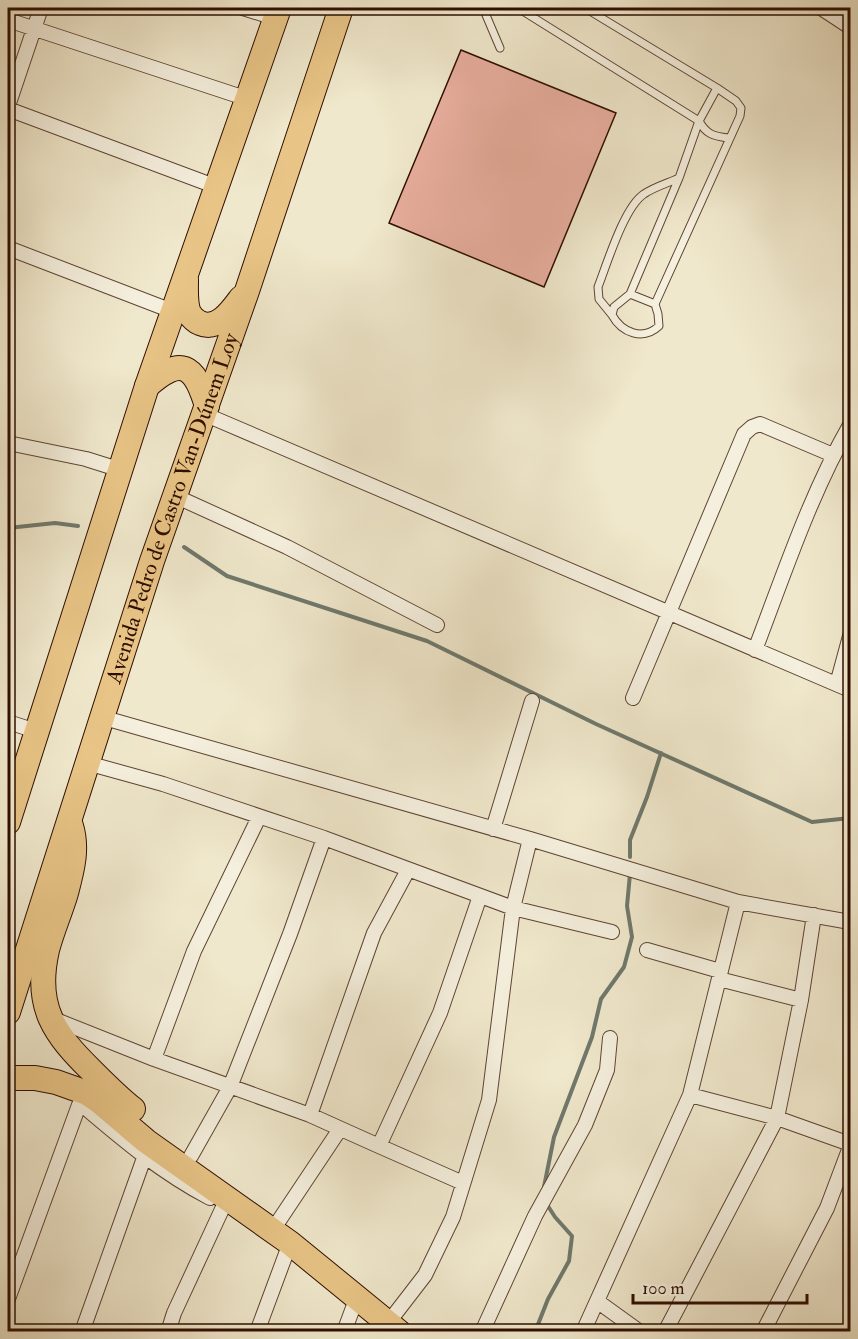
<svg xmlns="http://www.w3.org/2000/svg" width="858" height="1339" viewBox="0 0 858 1339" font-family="'IM FELL Double Pica',serif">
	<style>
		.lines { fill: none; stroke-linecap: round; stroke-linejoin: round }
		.stream { stroke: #6f796d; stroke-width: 4 }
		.building { fill: #e8ae9e; stroke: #2e0e01; stroke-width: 1.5 }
		.lane-casing { stroke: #5e4434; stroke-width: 9 }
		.street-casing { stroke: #5e4434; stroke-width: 16 }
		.highway-casing { stroke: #2e0e01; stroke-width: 26 }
		.lane { stroke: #f5f0de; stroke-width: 7 }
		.street { stroke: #f5f0de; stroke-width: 14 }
		.highway { stroke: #e8c486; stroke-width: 24 }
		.labels { text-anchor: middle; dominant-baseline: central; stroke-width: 4.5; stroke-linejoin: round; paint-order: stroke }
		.street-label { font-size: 22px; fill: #2e0e01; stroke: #f5f0de }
	</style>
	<rect width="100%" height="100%" fill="#f0e8cc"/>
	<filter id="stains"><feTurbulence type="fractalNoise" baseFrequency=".00333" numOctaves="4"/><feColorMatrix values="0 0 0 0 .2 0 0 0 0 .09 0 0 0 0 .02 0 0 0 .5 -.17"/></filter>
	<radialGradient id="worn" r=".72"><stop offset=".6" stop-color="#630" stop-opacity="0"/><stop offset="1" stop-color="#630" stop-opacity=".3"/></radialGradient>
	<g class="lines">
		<!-- stream -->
		<path class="stream" d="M8 528 55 523 78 526
			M184 547 227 576 427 641 596 724 812 822 850 818
			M630 857V840L647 797 661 753
			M544 1187 554 1137 592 1037 601 999 624 967 632 937 627 906 630 874
			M535 1332 548 1299 569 1261 572 1236 555 1217 546 1203"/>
	</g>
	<!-- building -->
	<path class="building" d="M461 50 616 113 544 287 389 223Z"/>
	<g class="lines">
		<defs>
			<path id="lane" d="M483 8 500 48
				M518 8 699 121C706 134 713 136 728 138
				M585 8 717 88 736 101 741 108 740 116 655 304 658 314 659 326C643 341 622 333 612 315L614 307 630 294 679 178 699 121 717 88
				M630 294 655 304
				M612 315 599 299 598 287C607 264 624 207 644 194 654 187 668 183 679 178"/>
			<path id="street" d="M243 8 275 18
				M821 8 850 27
				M8 20 248 99
				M8 106 41 8
				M8 109 217 187
				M8 248 172 311
				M204 414 850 690
				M8 443 86 459 121 470
				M175 496 287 547 437 625
				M755 650C784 574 810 495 850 425
				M837 684 850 636
				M633 698 744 434 752 427 760 424 833 455
				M101 717 530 839 738 902 850 922
				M8 722 36 731
				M87 763 163 784 324 838 513 908 612 932
				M493 829 532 701
				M647 950 720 971
				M719 979 801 1000
				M51 1018 154 1059 310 1115 379 1146 440 1013 480 896
				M154 1059 194 951 259 817
				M690 1095 777 1118 850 1144
				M310 1115 374 933 408 870
				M379 1146 463 1183
				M191 1156 230 1087 290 934 324 838
				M272 1231 340 1129
				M8 1299 79 1105H82C123 1140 162 1173 210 1198
				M597 1301 640 1332
				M388 1323 425 1275 453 1217 489 1100 513 908 530 839
				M82 1332 144 1158
				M168 1332 174 1313 224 1205
				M257 1332 290 1243
				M344 1332 357 1297
				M482 1332 535 1216 585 1125 607 1070 610 1038
				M583 1332 690 1095 738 902
				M665 1332 777 1118 801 1000 814 915
				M763 1332 827 1208 850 1147"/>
			<g id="highway">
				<path d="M186 280C186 291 185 304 189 313 192 318 195 321 200 323 218 331 232 310 241 298"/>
				<path d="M147 386C181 356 194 364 207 406"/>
				<path d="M8 822 147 386 279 8"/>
				<path d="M71 826C78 849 72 870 66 893 60 913 52 931 47 950 34 1007 54 1034 93 1072 106 1085 119 1098 133 1109"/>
				<path id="s1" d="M8 1012 152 561 247 291 341 8"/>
				<path d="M8 1078H35L56 1082 87 1093 99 1101 146 1141 290 1243 399 1332"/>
			</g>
		</defs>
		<!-- lane casing -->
		<use href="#lane" class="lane-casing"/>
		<!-- street casing -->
		<use href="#street" class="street-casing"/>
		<!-- highway casing -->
		<use href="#highway" class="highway-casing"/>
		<!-- lane -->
		<use href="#lane" class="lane"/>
		<!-- street -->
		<use href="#street" class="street"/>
		<!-- highway -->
		<use href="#highway" class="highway"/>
	</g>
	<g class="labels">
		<!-- street labels -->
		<g class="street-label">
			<text stroke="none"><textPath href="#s1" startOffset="530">Avenida Pedro de Castro Van-Dúnem Loy</textPath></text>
		</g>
	</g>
	<!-- margin -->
	<rect width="858" height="1339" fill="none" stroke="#f0e8cc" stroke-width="30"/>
	<rect x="9" y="9" width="840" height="1321" fill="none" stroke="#2e0e01" stroke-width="3"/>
	<rect x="15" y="15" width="828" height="1309" fill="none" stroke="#2e0e01" stroke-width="1.5"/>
	<!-- scale -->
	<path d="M633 1294v9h174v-9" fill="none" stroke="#2e0e01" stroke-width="3"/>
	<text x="642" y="1294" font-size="18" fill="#2e0e01" stroke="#f5f0de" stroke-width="4.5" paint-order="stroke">100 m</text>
	<rect width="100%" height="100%" filter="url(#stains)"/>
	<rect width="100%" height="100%" fill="url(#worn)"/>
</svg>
